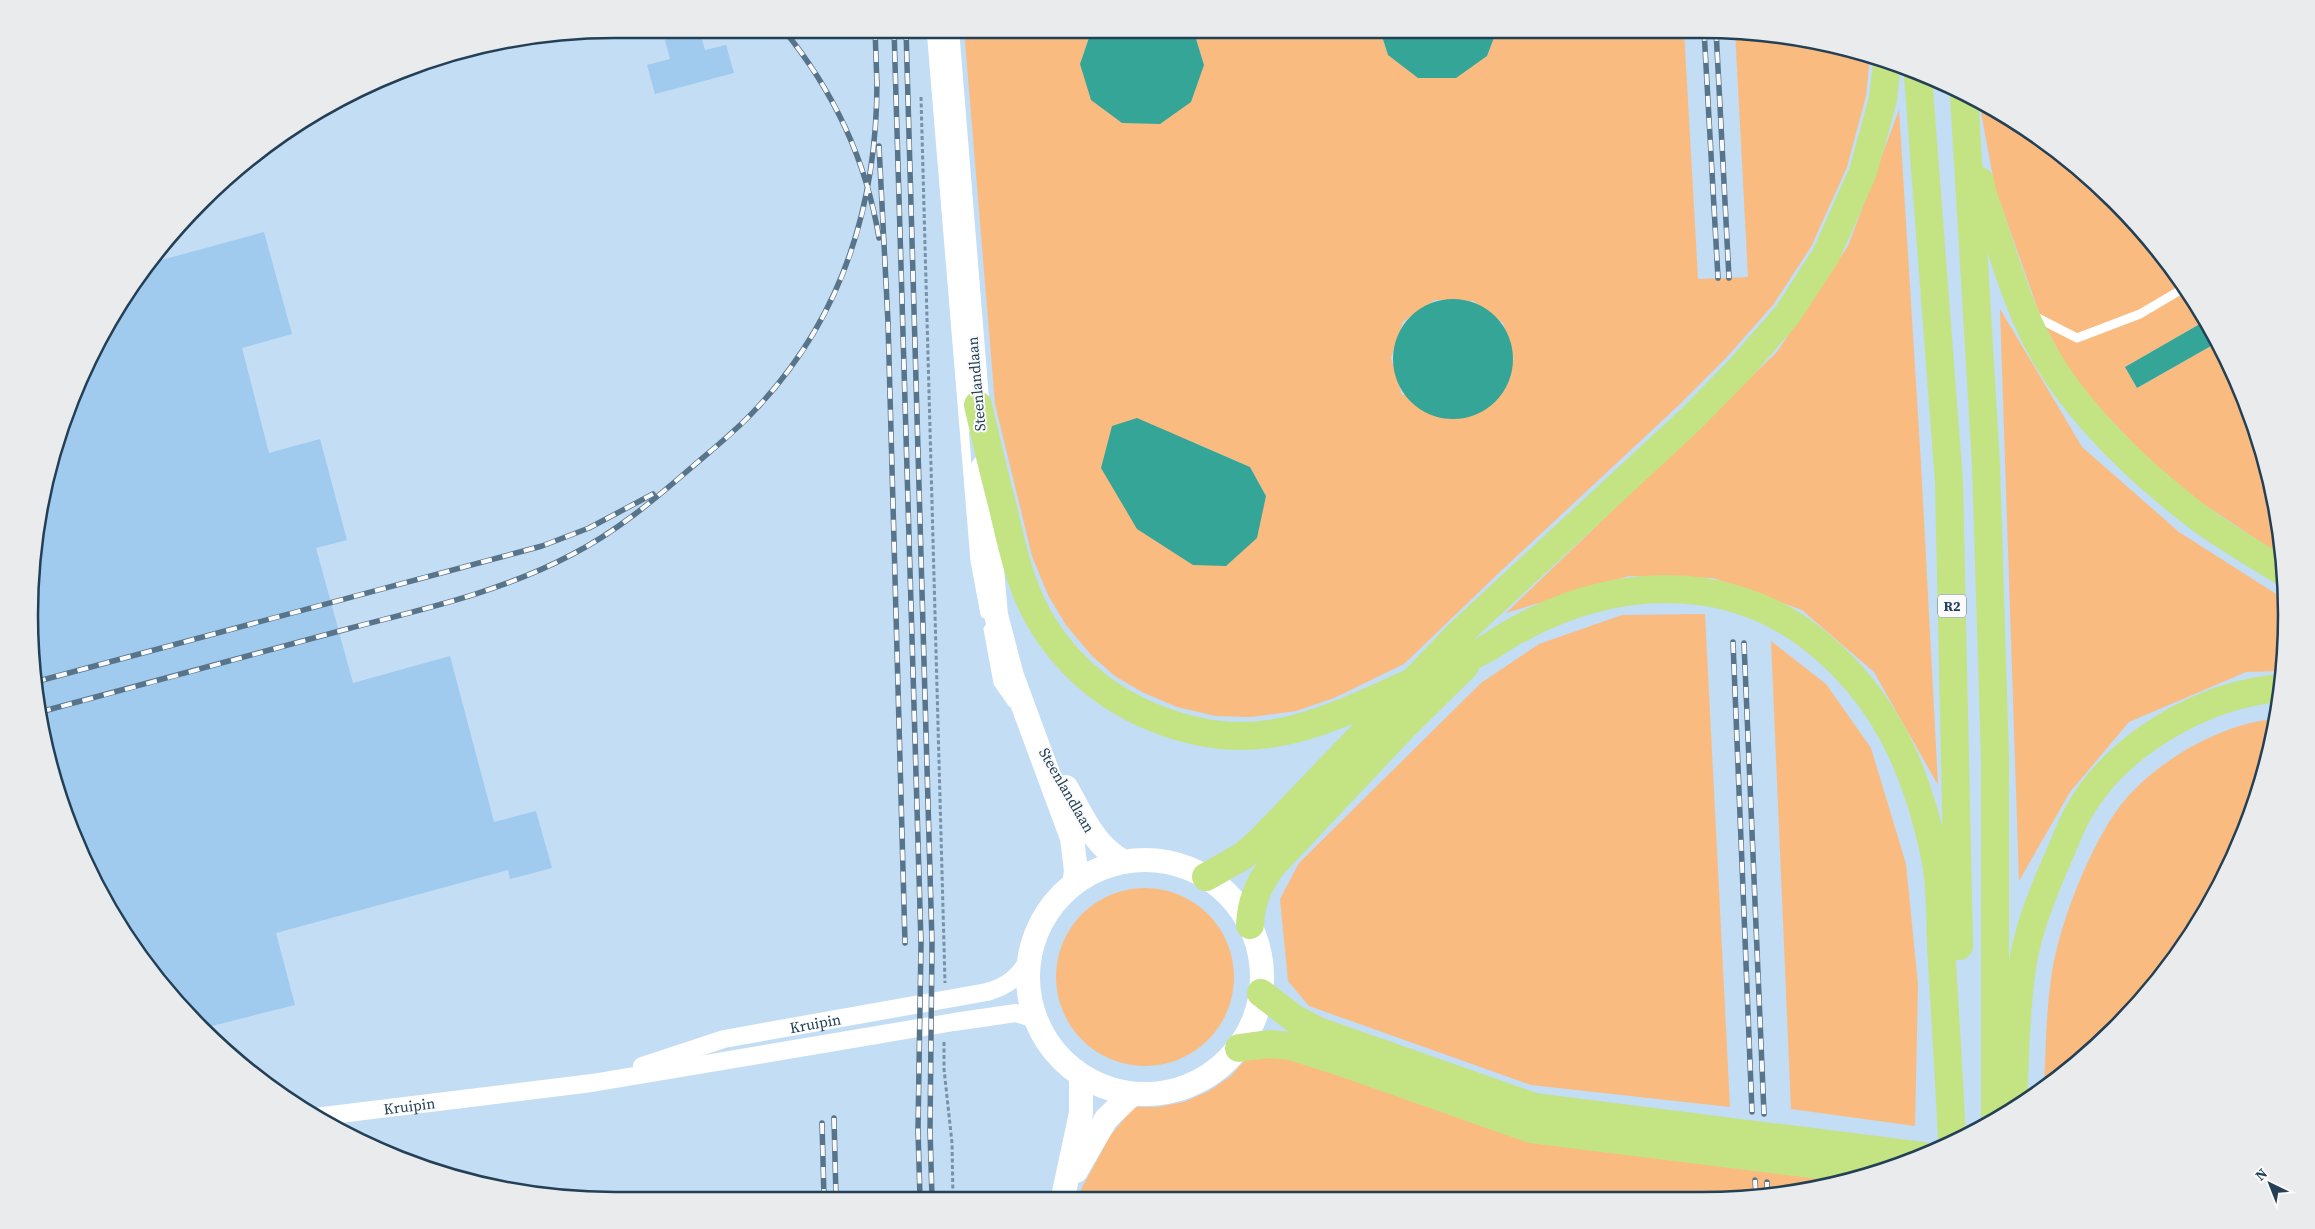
<svg xmlns="http://www.w3.org/2000/svg" width="2315" height="1229" viewBox="0 0 2315 1229" font-family="'Source Serif 4',serif">
	<style>
		.green { fill: #fabb80; fill-rule: evenodd }
		.water { fill: #34a597 }
		.building { fill: #a0cbee }
		.lines { fill: none; stroke-linecap: round; stroke-linejoin: round }
		.path { stroke: #7692a9; stroke-width: 3; stroke-dasharray: 4 2.5; stroke-linecap: butt }
		.service { stroke: #fff; stroke-width: 9 }
		.minor { stroke: #fff; stroke-width: 18 }
		.secondary { stroke: #fff; stroke-width: 24 }
		.motorway { stroke: #c4e383; stroke-width: 28 }
		.rail-casing { stroke: #58748b; stroke-width: 5.5 }
		.rail { stroke: #fafafa; stroke-width: 4; stroke-dasharray: 11; stroke-linecap: butt }
		.labels { text-anchor: middle; dominant-baseline: central; stroke-width: 4; stroke-linejoin: round; paint-order: stroke }
		.shield { fill: #fafafa; stroke: #647888; stroke-width: 1 }
		.shield-label { font-size: 14px; font-weight: bold; fill: #234057 }
		.street-label { font-size: 15px; fill: #234057; stroke: #fafafa }
		.rim { fill: none; stroke: #234057; stroke-width: 2.5 }
	</style>
	<rect width="100%" height="100%" fill="#c2ddf4"/>
	<!-- green -->
	<path class="green" d="M964 29H1092L1080 64 1204 65 1193 29 1380 30 1388 55 1487 56 1497 30H1684L1698 279 1748 277 1735 30 1852 49 1870 56 1866 96 1847 167 1811 247 1773 305 1726 358 1679 405 1503 569 1404 664 1334 698 1296 711 1251 717 1216 716 1177 707 1142 692 1115 676 1092 656 1066 625 1048 595 1032 556 995 404ZM1435 300 1473 301 1503 323 1514 360 1402 395 1391 358 1403 322ZM1195 443 1250 467 1266 496Z
		M1979 101 1993 107 2086 174 2165 258 2205 321 2125 367 2137 388 2218 342 2226 355 2266 463 2282 556 2199 501 2146 457 2096 404 2068 369 2041 318 1995 188Z
		M1899 110 1921 464 1938 785 1874 672 1802 610 1713 578 1629 576 1506 613 1777 352 1848 246Z
		M2000 309 2082 447 2179 532 2284 599 2282 671 2246 672 2129 722 2070 792 2019 881Z
		M1705 614 1730 1107 1531 1085 1309 1006 1288 981 1280 899 1299 863 1481 683 1539 644 1622 615Z
		M1771 641 1826 684 1871 748 1906 864 1918 985 1915 1126 1791 1109Z
		M2275 719 2255 803 2208 907 2141 1001 2044 1085C2046 1048 2046 1010 2052 972 2060 922 2090 846 2120 806 2153 763 2221 723 2275 719Z
		M1056 977a89 89 0 1 1 178 0a89 89 0 1 1-178 0Z
		M1268 1057 1287 1059 1818 1178V1184L1777 1195 1077 1197 1110 1136 1130 1112 1136 1107H1157L1184 1102 1209 1091 1231 1076 1245 1060Z"/>
	<!-- water -->
	<path class="water" d="M1092 29H1193L1204 65 1191 102 1160 124 1122 123 1091 100 1080 64Z
		M1380 30H1497L1487 56 1456 78H1418L1388 55Z
		M1393 359a60 60 0 1 1 120 0a60 60 0 1 1-120 0Z
		M2205 321 2218 342 2137 388 2125 367Z
		M1137 418 1250 467 1266 496 1257 538 1226 566 1193 565 1137 529 1101 468 1112 426Z"/>
	<!-- building -->
	<path class="building" d="M662 29H699L705 50 726 45 734 73 655 94 647 65 670 59Z
		M264 232 292 334 242 348 269 453 320 439 347 540 316 548 353 683 450 656 494 822 536 811 552 868 510 879 508 870 276 933 295 1005 204 1028 174 1001 127 940 73 839 49 766 30 653V576L49 463 73 390 127 289 147 264Z"/>
	<g class="lines">
		<!-- path -->
		<path class="path" d="M921 97 945 983
			M2271 511 2274 509
			M944 1042V1069L952 1143 953 1198"/>
		<!-- service -->
		<path class="service" d="M931 29 975 561 985 614
			M2034 316 2077 338 2140 314 2184 288
			M988 629 998 683 1012 703"/>
		<!-- minor -->
		<g class="minor">
			<path id="s1" d="M642 1066 724 1039 987 992C1008 986 1020 976 1030 957"/>
			<path id="s2" d="M315 1117 592 1083 954 1022 1016 1013 1035 1019"/>
		</g>
		<!-- secondary -->
		<path class="secondary" d="M947 29 979 424
			M983 467 996 615 1012 676 1072 838 1076 871 1074 884
			M1066 787C1083 816 1093 845 1124 862
			M1028 977a117 117 0 1 1 234 0a117 117 0 1 1-234 0Z
			M1076 1171 1106 1119 1132 1094
			M1063 1197 1081 1113V1076"/>
		<!-- motorway -->
		<path class="motorway" d="M1918 76 1949 482 1959 946
			M1964 95 1986 465 1995 759V1118
			M1980 181 1982 192C1997 234 2010 283 2029 324 2062 399 2126 461 2190 511 2219 534 2253 553 2285 573
			M978 405C986 440 994 474 1003 508 1014 555 1022 597 1051 637 1076 672 1111 700 1152 717 1252 758 1316 726 1408 684 1432 672 1458 663 1482 651 1494 645 1505 636 1517 630 1574 598 1640 582 1705 592 1743 598 1778 613 1809 636 1883 693 1916 766 1935 857 1941 885 1940 917 1941 946 1945 1011 1949 1076 1952 1141
			M1206 877 1243 856 1260 841 1458 635 1692 418 1739 370 1787 315 1826 255 1863 172 1883 99 1887 63
			M1250 925C1251 902 1258 886 1271 867L1407 723 1465 666
			M1261 993 1295 1019 1318 1031 1534 1107 1923 1156
			M1239 1048 1268 1044 1290 1046 1344 1063 1531 1129 1867 1171
			M2013 1108C2015 1062 2015 1015 2022 968 2027 933 2040 900 2054 867 2062 850 2068 832 2077 815 2115 745 2203 694 2281 688"/>
		<defs>
			<path id="rail" d="M783 29C833 90 866 159 879 238
				M875 29 877 86
				M894 29 921 943 918 1130 920 1198
				M906 29 932 943 930 1130 932 1198
				M1704 30 1718 278
				M1716 30 1729 278
				M879 146 888 322 905 943
				M1733 642 1752 1112
				M1744 643 1764 1114
				M35 682 542 546 589 528 653 494
				M40 712C142 685 244 657 347 629 423 609 501 592 571 555 616 532 654 500 692 467 714 448 737 430 756 409 843 317 877 205 877 81
				M834 1118 836 1198
				M822 1123 824 1198
				M1755 1180 1756 1195
				M1767 1182V1195"/>
		</defs>
		<!-- rail casing -->
		<use href="#rail" class="rail-casing"/>
		<!-- rail -->
		<use href="#rail" class="rail"/>
	</g>
	<g class="labels">
		<!-- shield labels -->
		<rect class="shield" x="1938" y="594.5" width="28" height="23" rx="4"/>
		<g class="shield-label">
			<text x="1952" y="606">R2</text>
		</g>
		<!-- street labels -->
		<g class="street-label">
			<text transform="translate(976 384) rotate(-95)">Steenlandlaan</text>
			<text transform="translate(1067 790) rotate(60)">Steenlandlaan</text>
			<text stroke="none"><textPath href="#s1" startOffset="179">Kruipin</textPath></text>
			<text stroke="none"><textPath href="#s2" startOffset="95">Kruipin</textPath></text>
		</g>
	</g>
	<!-- crop -->
	<path d="M0 0H2315V1229H0ZM615 38H1701A577 577 0 0 1 2278 615V615A577 577 0 0 1 1701 1192H615A577 577 0 0 1 38 615V615A577 577 0 0 1 615 38Z" fill="#e9ebed" fill-rule="evenodd"/>
	<path class="rim" d="M615 38H1701A577 577 0 0 1 2278 615V615A577 577 0 0 1 1701 1192H615A577 577 0 0 1 38 615V615A577 577 0 0 1 615 38Z"/>
	<!-- north arrow -->
	<g transform="translate(2270 1184) rotate(317)" stroke="#fafafa" stroke-width="4" paint-order="stroke">
	<path d="M0-4L9 19L0 12L-9 19Z" fill="#234057"/>
	<text y="-8" font-size="14" font-weight="bold" text-anchor="middle" fill="#234057">N</text>
	</g>
</svg>
